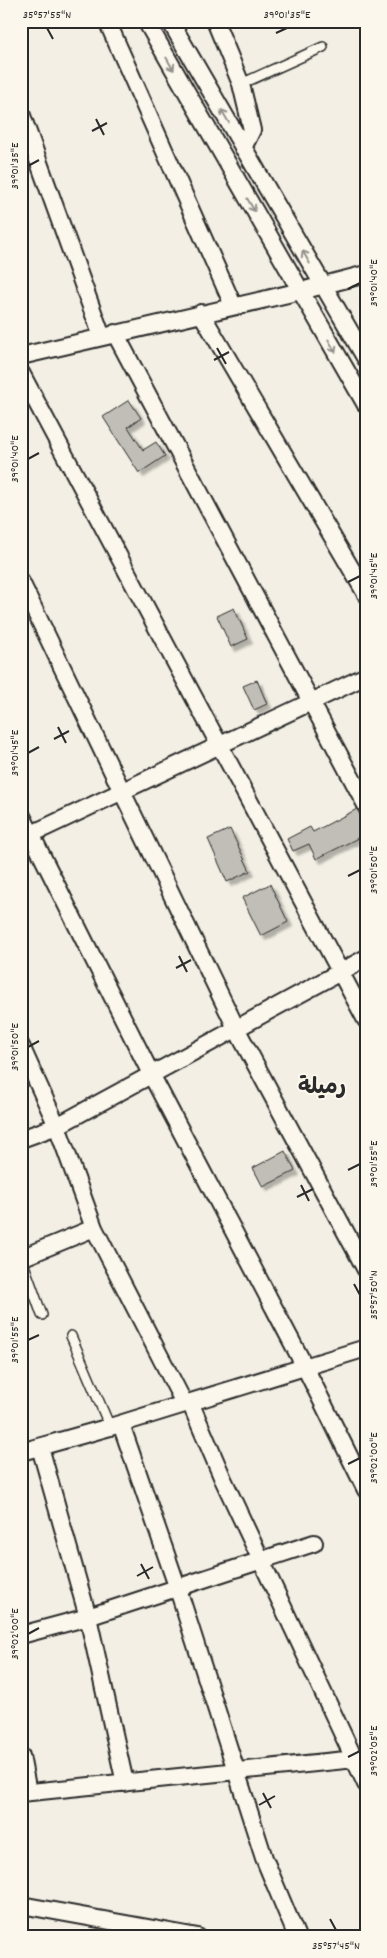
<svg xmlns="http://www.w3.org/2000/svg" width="387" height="1958" viewBox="0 0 387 1958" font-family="Dekko,'Playpen Sans Arabic',sans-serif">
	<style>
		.built { fill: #e4e0d6 }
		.building { fill: #c0beb6; stroke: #2b2b2b; filter: url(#shadow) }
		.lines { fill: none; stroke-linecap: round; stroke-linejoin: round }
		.service-casing { stroke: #2b2b2b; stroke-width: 12 }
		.minor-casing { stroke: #2b2b2b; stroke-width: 20 }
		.service { stroke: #fbf7ec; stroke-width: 9 }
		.minor { stroke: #fbf7ec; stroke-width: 16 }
		.oneway { stroke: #93918c }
		.ticks { fill: none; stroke: #2b2b2b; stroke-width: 2 }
		.labels { text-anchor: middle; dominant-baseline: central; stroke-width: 4; stroke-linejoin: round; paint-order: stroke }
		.district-label { font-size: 22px; font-weight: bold; fill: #2b2b2b; stroke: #fbf7ec }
		.neatline { fill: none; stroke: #2b2b2b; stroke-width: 2 }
		.ticks-label { font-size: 12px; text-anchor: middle; fill: #2b2b2b }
	</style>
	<defs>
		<filter id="shadow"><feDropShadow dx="4.5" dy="4.5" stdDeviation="1" flood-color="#0004"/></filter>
	</defs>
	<rect width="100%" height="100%" fill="#f3efe4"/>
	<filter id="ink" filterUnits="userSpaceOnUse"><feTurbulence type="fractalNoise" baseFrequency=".02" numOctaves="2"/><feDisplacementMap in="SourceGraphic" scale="10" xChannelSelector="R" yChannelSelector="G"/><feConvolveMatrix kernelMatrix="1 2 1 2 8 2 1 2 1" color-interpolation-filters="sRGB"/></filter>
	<g filter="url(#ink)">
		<!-- built -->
		<path class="built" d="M21 1102 30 1123 21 1127Z"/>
		<!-- building -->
		<path class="building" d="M129 400 141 418 128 427 143 450 156 442 165 456 139 473 103 417Z
			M234 608 248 639 231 647 217 616Z
			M257 680 267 704 254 710 243 686Z
			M357 809 366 827V834L316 859 309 844 293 851 287 839 310 827 313 832Z
			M230 829 250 871 227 882 208 839Z
			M270 884 288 922 261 936 242 898Z
			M285 1151 295 1171 263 1187 253 1168Z"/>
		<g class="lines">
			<defs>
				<path id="service" d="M241 84 323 47
					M21 1257 42 1315
					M71 1336 110 1427"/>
				<path id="minor" d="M107 21 233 305
					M146 21 366 405
					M170 21 366 359
					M215 21 241 84 252 130 243 148
					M21 113 102 337
					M201 313 366 594
					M115 333 366 805
					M21 356 301 291 366 274
					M21 373 366 1020
					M21 582 237 1030 366 1270
					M21 814 152 1076 305 1367 366 1490
					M21 839 366 676
					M21 1046 57 1126 94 1228 184 1403
					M21 1139 57 1126 366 958
					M21 1258 94 1228
					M190 1402 223 1479 366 1784
					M121 1424 178 1589 264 1858 297 1937
					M40 1447 88 1617 125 1783
					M21 1452 110 1427 366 1348
					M21 1635 88 1617 314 1543
					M21 1756 28 1792
					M21 1793 365 1758
					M21 1905 198 1937"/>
			</defs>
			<!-- service casing -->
			<use href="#service" class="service-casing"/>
			<!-- minor casing -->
			<use href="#minor" class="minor-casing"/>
			<!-- service -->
			<use href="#service" class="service"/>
			<!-- minor -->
			<use href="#minor" class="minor"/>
		</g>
		<!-- one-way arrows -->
		<defs><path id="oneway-shaft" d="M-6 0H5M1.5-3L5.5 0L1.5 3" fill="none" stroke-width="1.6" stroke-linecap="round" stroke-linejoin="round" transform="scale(1.25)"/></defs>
		<g class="oneway">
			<use href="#oneway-shaft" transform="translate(170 64) rotate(60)"/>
			<use href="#oneway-shaft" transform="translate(225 116) rotate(-120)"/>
			<use href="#oneway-shaft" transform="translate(251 205) rotate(60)"/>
			<use href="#oneway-shaft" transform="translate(306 257) rotate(-120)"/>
			<use href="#oneway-shaft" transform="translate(332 346) rotate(60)"/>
		</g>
	</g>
	<!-- ticks -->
	<path class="ticks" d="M47 28 53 39M276 33 287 28M96 119 104 135M92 131 107 123M28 166 39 160M348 289 360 283M217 348 226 364M214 360 229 352M28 459 39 453M348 582 360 576M58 727 66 743M54 739 69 731M28 753 39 747M348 876 360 870M179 956 187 972M176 968 191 960M28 1047 39 1041M348 1170 360 1164M301 1185 309 1201M297 1197 313 1189M354 1284 360 1295M28 1340 39 1335M348 1464 360 1458M141 1564 149 1579M137 1576 153 1567M28 1634 39 1628M348 1757 360 1751M263 1793 271 1808M259 1805 275 1796M330 1919 336 1930"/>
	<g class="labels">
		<!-- district labels -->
		<g class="district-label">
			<text x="322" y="1088">رميلة</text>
		</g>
	</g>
	<!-- margin -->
	<rect width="387" height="1958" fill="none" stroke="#fbf7ec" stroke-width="55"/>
	<rect x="28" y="28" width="332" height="1902" class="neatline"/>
	<g class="ticks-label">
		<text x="47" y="18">35°57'55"N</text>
		<text x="287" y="18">39°01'35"E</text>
		<text transform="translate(14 166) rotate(-90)" y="4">39°01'35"E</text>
		<text transform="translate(373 283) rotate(-90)" y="4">39°01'40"E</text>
		<text transform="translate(14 459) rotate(-90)" y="4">39°01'40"E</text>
		<text transform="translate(373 576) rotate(-90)" y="4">39°01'45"E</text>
		<text transform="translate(14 753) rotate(-90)" y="4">39°01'45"E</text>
		<text transform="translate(373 870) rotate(-90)" y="4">39°01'50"E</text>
		<text transform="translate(14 1047) rotate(-90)" y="4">39°01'50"E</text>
		<text transform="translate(373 1164) rotate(-90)" y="4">39°01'55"E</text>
		<text transform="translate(373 1295) rotate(-90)" y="4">35°57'50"N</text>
		<text transform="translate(14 1340) rotate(-90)" y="4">39°01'55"E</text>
		<text transform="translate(373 1458) rotate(-90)" y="4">39°02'00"E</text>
		<text transform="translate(14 1634) rotate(-90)" y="4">39°02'00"E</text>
		<text transform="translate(373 1751) rotate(-90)" y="4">39°02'05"E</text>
		<text x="336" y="1949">35°57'45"N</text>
	</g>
</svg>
